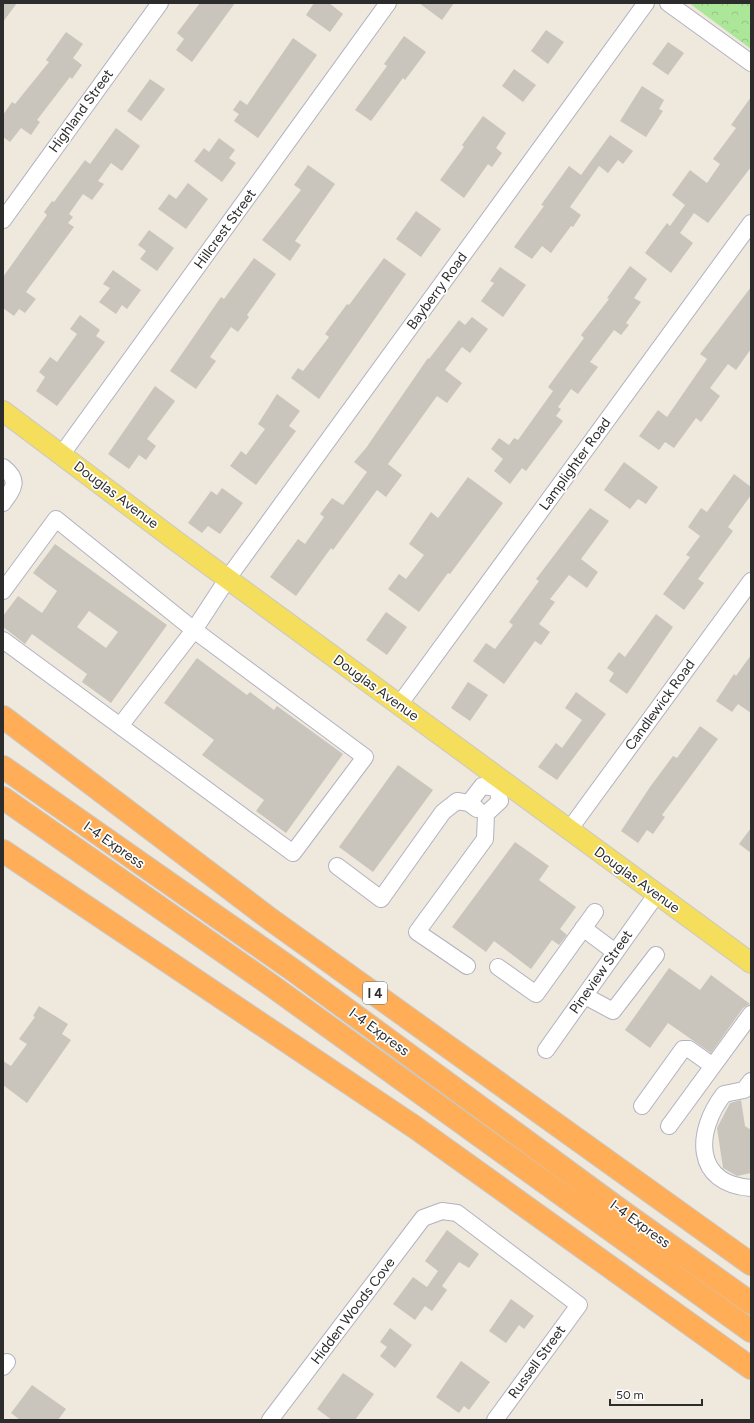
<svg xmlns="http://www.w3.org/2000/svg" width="754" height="1423" viewBox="0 0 754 1423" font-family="Figtree,sans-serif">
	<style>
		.park { fill: url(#park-crowns) }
		.building { fill: #c9c5bd; fill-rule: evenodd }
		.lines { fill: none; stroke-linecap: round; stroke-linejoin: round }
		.minor-casing { stroke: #b2b2c0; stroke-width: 18 }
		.major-casing { stroke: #c8c8c8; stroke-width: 22 }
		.highway-casing { stroke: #c8c8c8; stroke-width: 24 }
		.minor { stroke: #fff; stroke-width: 16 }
		.major { stroke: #f5de5b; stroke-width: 20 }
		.highway { stroke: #ffae57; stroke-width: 22 }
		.labels { text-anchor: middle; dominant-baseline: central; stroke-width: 3.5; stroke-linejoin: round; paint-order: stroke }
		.shield { fill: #fff; stroke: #6b6b6b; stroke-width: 1 }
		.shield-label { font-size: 13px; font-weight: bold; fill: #2c2c2c }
		.street-label { font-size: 14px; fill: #2c2c2c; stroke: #fff }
	</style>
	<defs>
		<pattern id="park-crowns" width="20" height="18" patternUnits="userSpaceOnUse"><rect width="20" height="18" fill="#ace698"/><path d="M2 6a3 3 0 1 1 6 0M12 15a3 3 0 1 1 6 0" fill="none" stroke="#94c583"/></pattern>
	</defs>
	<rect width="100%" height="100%" fill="#eee8dd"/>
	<!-- park -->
	<path class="park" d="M689 3H751V49Z"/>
	<!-- building -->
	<path class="building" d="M3 3H17L3 22Z
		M200 3H235L192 62 176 50 184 39 177 33Z
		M314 3H329L343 14 330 32 306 15Z
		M419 3H454L442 20Z
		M546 30 564 42 548 64 531 51Z
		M66 32 83 44 73 58 82 65 72 79 70 77 37 120 40 122 31 135 21 128 10 142 3 137V115L12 102 15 104 49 62 46 60Z
		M404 36 426 52 405 80 403 78 371 121 355 110 387 66 384 64Z
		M293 38 317 55 258 138 234 121 239 114 233 110 240 100 247 105Z
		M668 42 684 53 668 75 652 64Z
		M514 69 536 85 523 102 502 86Z
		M150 79 165 89 141 121 127 111Z
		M642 86 664 100 659 109 663 111 646 137 620 121Z
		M751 97V167L708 223 694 213 680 233 693 243 671 273 645 253 667 223 670 226 685 205 672 195 690 170 707 183 720 164 713 159 736 128 731 125Z
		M483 116 506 133 496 148 502 153 492 167 488 164 464 198 440 180 464 147 462 145Z
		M116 128 140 146 122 171 111 163 98 181 104 184 92 200 83 194 69 214 73 217 68 223 74 227 26 292 36 299 25 313 19 309 14 316 3 308V277L47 215 44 212 52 201 54 202 85 160 90 164Z
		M610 135 633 151 623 164 618 160 608 173 599 166 570 207 581 215 573 227 571 226 551 253 542 246 532 259 514 247 544 206 541 205 569 166 581 175Z
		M219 138 235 150 229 158 236 163 222 182 194 161 204 148 209 152Z
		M308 165 335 184 295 241 301 245 290 261 262 240 301 190 294 185Z
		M188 183 208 199 186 229 158 209 169 194 176 199Z
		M416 211 441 229 421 257 396 239Z
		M149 230 174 248 157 271 140 259 146 251 138 245Z
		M254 258 276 274 247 315 249 317 238 332 231 327 210 357 216 361 196 389 170 371 221 297 224 299Z
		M384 258 406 274 319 399 291 378 298 368 303 371 329 337 325 334 347 304 349 305Z
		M630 266 647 279 634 298 641 302 626 323 629 325 621 335 614 330 590 362 598 367 578 394 571 389 558 407 561 409 556 416 563 421 526 471 522 468 510 484 494 471 503 459 491 449 499 438 509 445 514 438 518 440 553 391 548 387 584 338 581 335 609 299 607 298Z
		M500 267 526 285 503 317 481 301 494 283 490 281Z
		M113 270 141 290 127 309 122 305 116 314 99 302 110 288 103 284Z
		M751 287V349L736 370 728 364 710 388 720 396 701 422 696 418 674 448 665 442 659 450 639 436 658 410 667 417 707 359 700 354Z
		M80 315 100 330 96 336 105 342 57 406 36 391 45 377 39 372 50 357 57 362 77 334 70 329Z
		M472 317 488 329 470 353 462 347 445 370 462 383 447 403 437 396 388 464 402 475 386 497 377 490 333 550 331 548 296 596 270 577 298 539 305 544 324 517 320 514 332 498 343 505 367 472 354 462 366 448 428 358 429 359 459 320 465 325Z
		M155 386 175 401 147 439 156 446 146 460 139 455 129 469 108 454Z
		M277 394 300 411 289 426 296 431 256 485 230 466 241 451 246 455 265 429 258 424Z
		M624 462 658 487 646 504 638 499 630 509 604 490Z
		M734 474 751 487V495L728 527 733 531 698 579 704 583 684 610 663 594 690 557 686 555 700 536 688 527 701 508 707 512Z
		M468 477 503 503 450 574 448 573 419 612 388 589 399 574 406 579 424 555 409 544 431 512 438 518Z
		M222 488 243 503 220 534 208 526 202 533 188 523 211 491 217 495Z
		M590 508 609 521 581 559 598 572 587 588 569 575 550 599 555 602 539 624 550 632 541 645 535 641 504 684 473 661 486 643 495 649 513 625 509 622 539 581 536 579Z
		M55 544 167 625 111 703 82 682 87 674 32 634 25 644 3 627V616L18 596 42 613 57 591 33 573ZM89 611 118 632 106 648 77 627Z
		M386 612 407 627 387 655 366 640Z
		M656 614 673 627 627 694 609 681 614 673 607 668 619 652 625 657Z
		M751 655V713L738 704 732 712 716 701 734 674 736 676Z
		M197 658 247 695 250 692 274 710 277 706 343 754 286 833 256 811 264 800 202 755 214 740 164 703Z
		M468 682 488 695 470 721 451 708Z
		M576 692 606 714 557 780 538 767 556 743 562 748 582 720 565 708Z
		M700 726 718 739 662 815 665 817 653 834 647 830 638 843 621 831 650 787 673 756 677 758Z
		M398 765 433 790 373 872 339 847Z
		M751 828V853L739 844Z
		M515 842 549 866 539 880 576 907 560 929 567 935 559 945 552 940 531 969 494 941 486 952 452 927Z
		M669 968 700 990 711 975 750 1004 743 1008 711 1053 668 1023 650 1048 625 1030Z
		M39 1006 68 1024 62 1034 71 1040 27 1103 3 1085V1061L11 1066 27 1044 19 1039 35 1017 33 1016Z
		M741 1100 745 1126 751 1130V1173L737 1176 723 1168 717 1128 730 1103Z
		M447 1230 479 1254 469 1268 459 1262 442 1286 447 1290 432 1311 425 1306 415 1320 393 1304 413 1277 427 1287 438 1271 425 1261Z
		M511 1299 534 1316 524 1329 519 1325 506 1343 489 1331Z
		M390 1328 412 1345 395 1368 380 1356 387 1347 380 1342Z
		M461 1361 490 1382 469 1410 464 1406 459 1413 436 1397Z
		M343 1373 374 1394 355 1420H332L317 1409Z
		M32 1385 66 1409 58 1420H20L11 1413Z"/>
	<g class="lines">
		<defs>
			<path id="minor" d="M668 3 751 63
				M3 220 160 3
				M62 454 388 3
				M3 467C20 480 14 488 3 503
				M3 591 56 519 194 630 365 757 293 853 3 640
				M399 705 751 223
				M120 726 194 630 228 578 646 3
				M477 809 469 803 482 786 497 788
				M569 830 751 581
				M337 866 381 899 443 812 457 801 469 803
				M583 928 615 952
				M467 966 417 932 485 839 486 814 500 801 497 788 502 780
				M498 967 536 994 595 912
				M585 996 613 1011 656 955
				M546 1050 656 895
				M751 1081 744 1090 724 1094C695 1131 693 1184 751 1188
				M642 1106 683 1049H689L713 1066
				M669 1126 751 1014
				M3 1367 7 1362
				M270 1420 423 1218 442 1211 457 1213 579 1305 495 1420"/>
			<path id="major" d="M3 411 176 541 751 963"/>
			<path id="highway" d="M3 717 270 919 751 1264
				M3 767 293 970 623 1212 751 1303
				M3 798 268 983 751 1331
				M3 851 416 1128 751 1368"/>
		</defs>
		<!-- minor casing -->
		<use href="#minor" class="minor-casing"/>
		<!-- major casing -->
		<use href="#major" class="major-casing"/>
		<!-- highway casing -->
		<use href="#highway" class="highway-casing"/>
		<!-- minor -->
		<use href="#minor" class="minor"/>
		<!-- major -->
		<use href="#major" class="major"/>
		<!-- highway -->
		<use href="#highway" class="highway"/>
	</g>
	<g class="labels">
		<!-- shield labels -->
		<rect class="shield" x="363" y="982" width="24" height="22" rx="3"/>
		<g class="shield-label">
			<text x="375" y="993">I 4</text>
		</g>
		<!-- street labels -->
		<g class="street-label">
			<text transform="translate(81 111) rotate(-54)">Highland Street</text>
			<text transform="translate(225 229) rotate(-54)">Hillcrest Street</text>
			<text transform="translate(437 291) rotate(-54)">Bayberry Road</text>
			<text transform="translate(575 464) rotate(-54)">Lamplighter Road</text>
			<text transform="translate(116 495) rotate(37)">Douglas Avenue</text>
			<text transform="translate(376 688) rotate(36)">Douglas Avenue</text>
			<text transform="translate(660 705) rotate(-54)">Candlewick Road</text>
			<text transform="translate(114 845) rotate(35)">I-4 Express</text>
			<text transform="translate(637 880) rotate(36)">Douglas Avenue</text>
			<text transform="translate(601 972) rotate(-55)">Pineview Street</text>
			<text transform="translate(379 1032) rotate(36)">I-4 Express</text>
			<text transform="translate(640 1224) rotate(36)">I-4 Express</text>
			<text transform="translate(353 1311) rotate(-53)">Hidden Woods Cove</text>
			<text transform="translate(537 1362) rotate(-54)">Russell Street</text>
		</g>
	</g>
	<!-- border -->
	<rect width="754" height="1423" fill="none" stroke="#2c2c2c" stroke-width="8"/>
	<!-- scale -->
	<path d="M610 1399v6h92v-6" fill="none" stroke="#2c2c2c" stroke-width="2"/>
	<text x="616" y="1399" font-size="12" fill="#2c2c2c" stroke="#ffffff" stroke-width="3" paint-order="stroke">50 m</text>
</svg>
